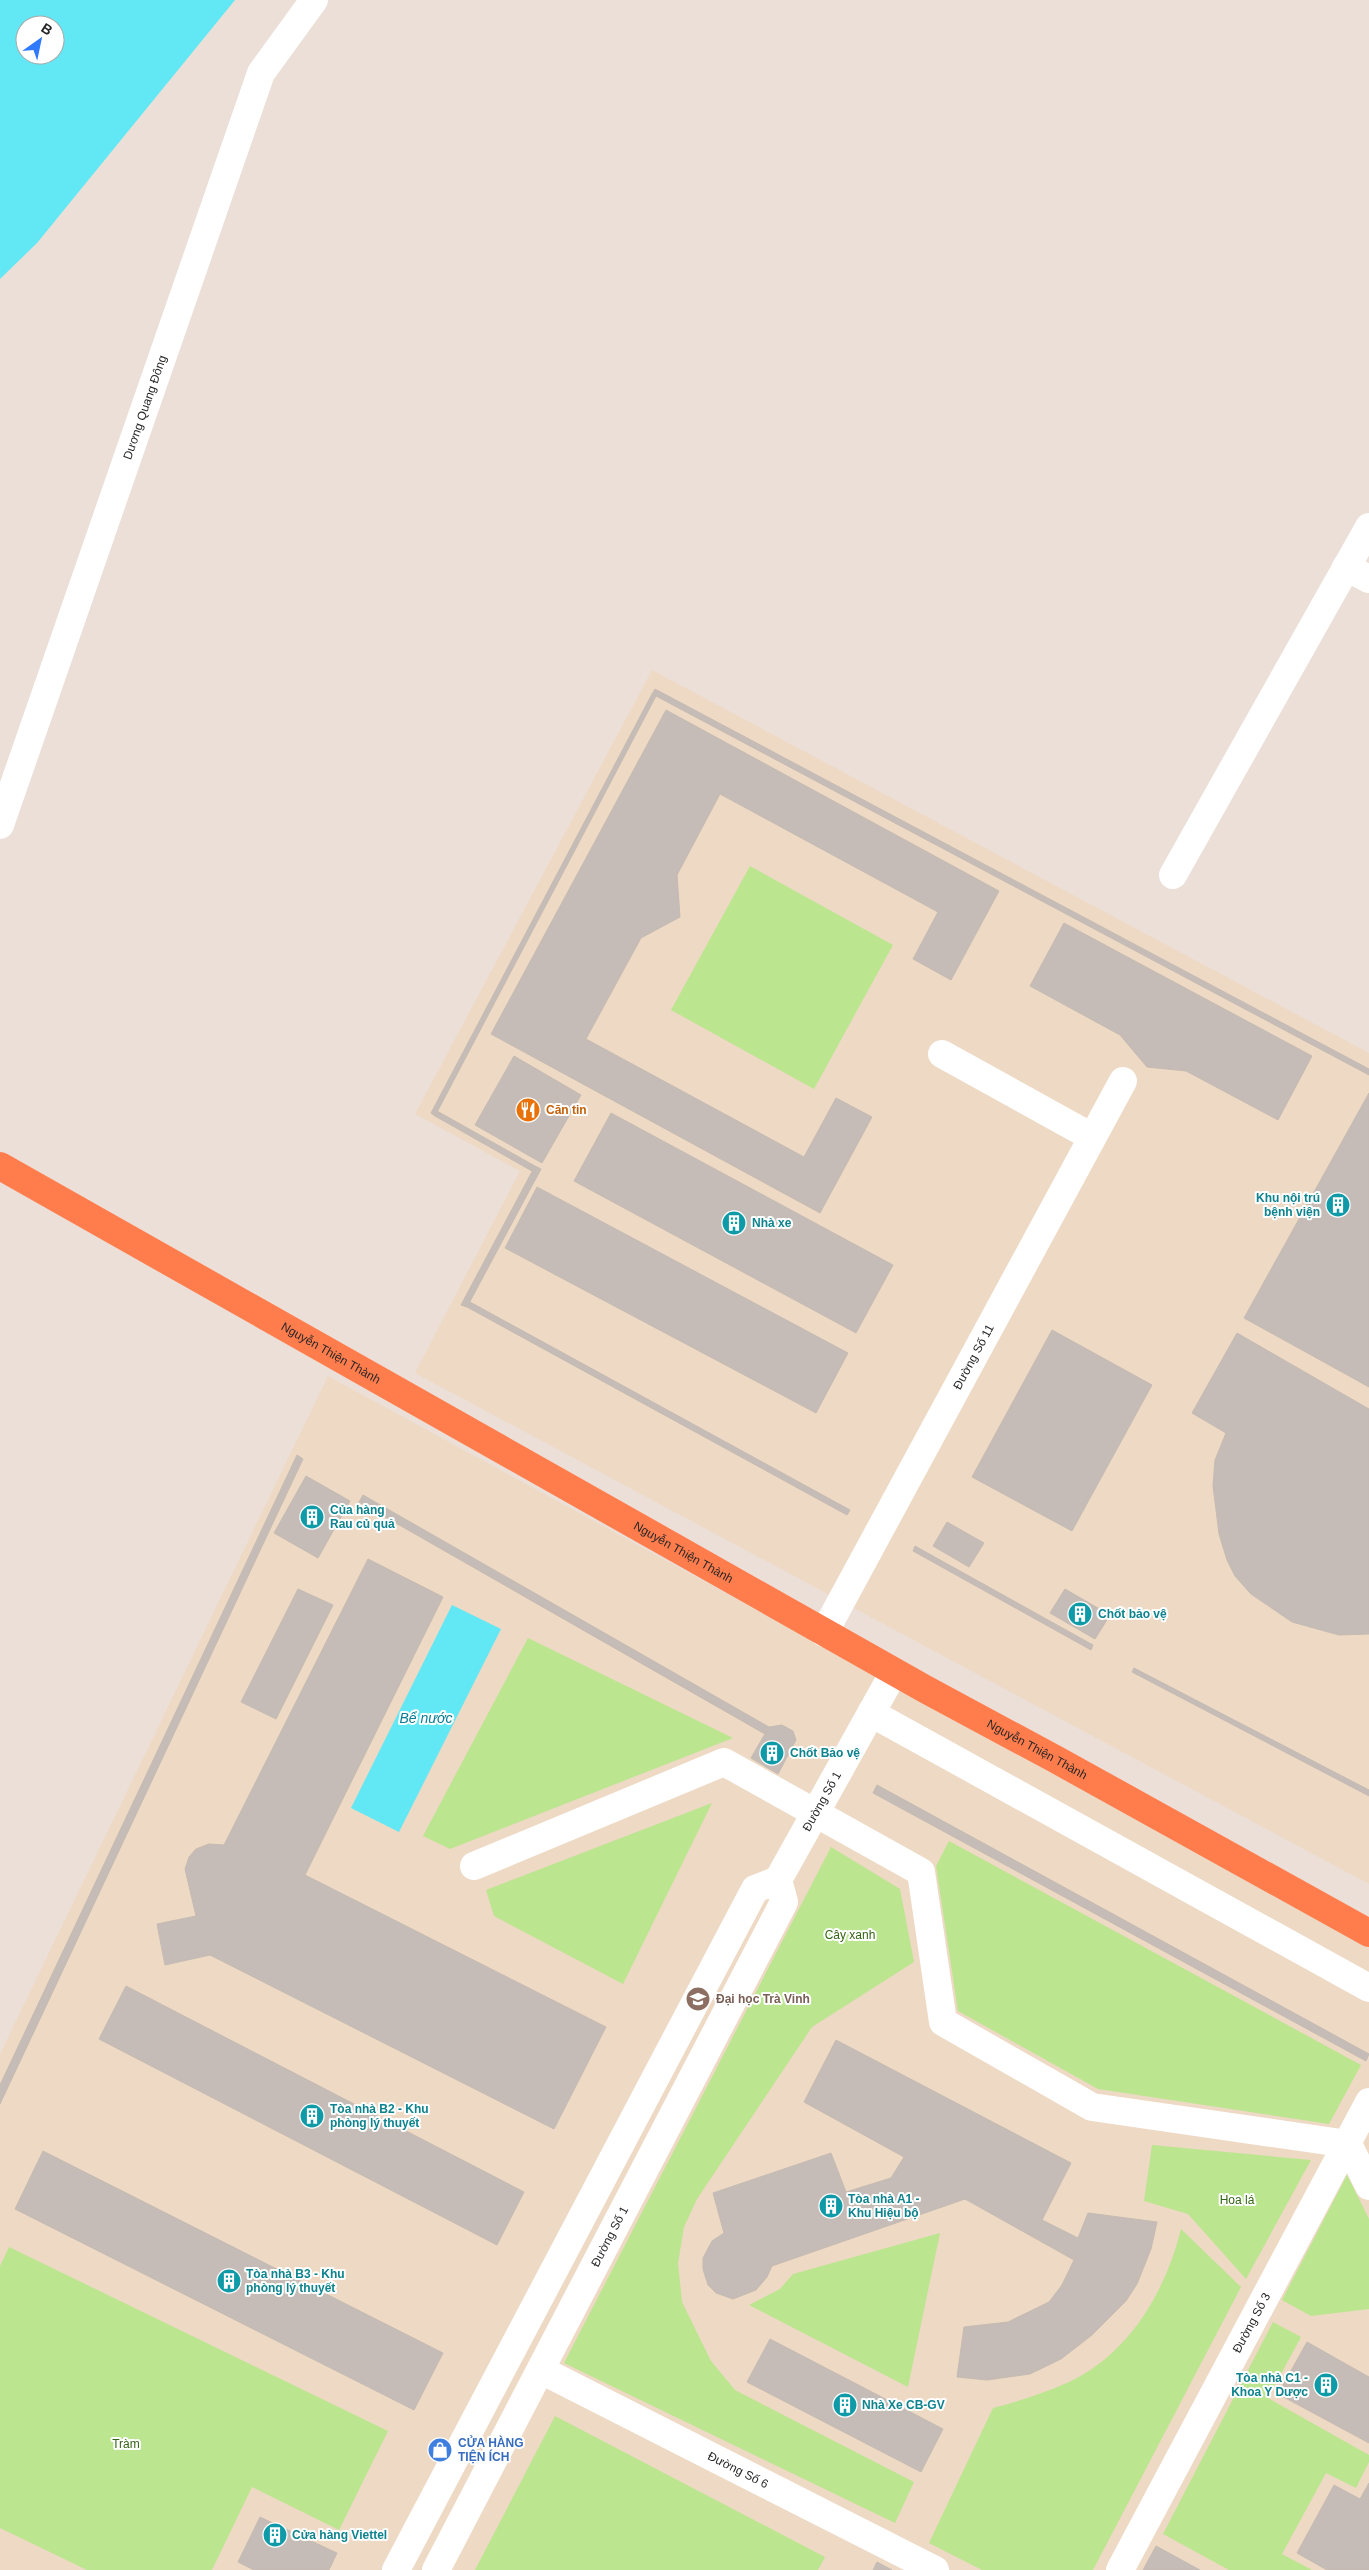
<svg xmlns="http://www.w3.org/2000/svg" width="1369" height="2570" viewBox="0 0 1369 2570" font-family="Helvetica,sans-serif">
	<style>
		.education { fill: #eed9c4 }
		.green { fill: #bbe58f }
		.water { fill: #62e7f4; fill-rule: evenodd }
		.building { fill: #c5bcb7; stroke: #c5bbb1 }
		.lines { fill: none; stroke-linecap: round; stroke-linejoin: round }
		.minor { stroke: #fff; stroke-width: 28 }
		.highway { stroke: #ff7c4d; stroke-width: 28 }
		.labels { text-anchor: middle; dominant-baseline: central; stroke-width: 4; stroke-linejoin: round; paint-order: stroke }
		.street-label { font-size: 12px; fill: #272727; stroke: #fff }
		.food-label { font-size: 12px; font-weight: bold; fill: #c56008; stroke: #fff; text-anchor: start }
		.culture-label { font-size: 12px; font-weight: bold; fill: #0d838f; stroke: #fff; text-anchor: start }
		.park-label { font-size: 12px; fill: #346515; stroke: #fff }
		.education-label { font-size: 12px; font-weight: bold; fill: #785e54; stroke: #fff; text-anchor: start }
		.shop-label { font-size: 12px; font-weight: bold; fill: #366cbe; stroke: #fff; text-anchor: start }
		.water-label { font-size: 14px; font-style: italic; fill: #077c94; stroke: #fff }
	</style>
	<rect width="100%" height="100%" fill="#ebdfd7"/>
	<!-- education -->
	<path class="education" d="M652 670 1369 1053V1884L415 1373 520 1171 415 1114Z
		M328 1376 1369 1944V2570H0V2054Z"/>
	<!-- green -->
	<path class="green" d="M750 866 893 945 814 1089 671 1010Z
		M528 1638 733 1738 450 1849 423 1836Z
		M712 1803 623 1984 494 1916 486 1890Z
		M949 1841 1361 2065 1329 2124 1098 2089 958 2011 936 1866Z
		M831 1847 900 1889 914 1962 812 2027 697 2199 684 2227 678 2263 682 2302 711 2361 735 2390 914 2482 895 2523 564 2363Z
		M1152 2145 1311 2160 1246 2279 1188 2214 1144 2201Z
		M1347 2175 1369 2219V2309L1311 2316 1282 2300Z
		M1181 2229 1241 2287 1093 2570H982L929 2543 993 2408C1019 2401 1045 2393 1069 2382 1129 2354 1166 2291 1181 2229Z
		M940 2233 908 2387 749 2305 780 2289 793 2274Z
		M9 2247 388 2431 339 2530 252 2487 212 2570H87L0 2528V2266Z
		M1273 2322 1301 2337 1268 2398 1369 2455V2462L1356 2488 1326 2473 1282 2554 1312 2570H1229L1163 2534Z
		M555 2416 825 2557 818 2570H475Z"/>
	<!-- water -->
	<path class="water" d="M0 0H235L37 243 0 279ZM25 25H55V55H25Z
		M452 1605 501 1629 399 1832 351 1808Z"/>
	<!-- building -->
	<path class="building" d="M655 689 1369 1069V1075L656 696 652 694Z
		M652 694 656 696 435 1116 431 1113Z
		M666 710 999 891 951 980 913 959 938 912 720 794 677 875 680 917 641 938 586 1039 804 1157 836 1098 872 1117 820 1213 491 1034Z
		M1064 923 1312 1056 1278 1120 1186 1071 1147 1067 1120 1035 1030 986Z
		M514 1056 581 1095 542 1163 475 1125Z
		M1369 1093V1387L1244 1318Z
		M437 1111 535 1166 532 1171 435 1116Z
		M611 1113 893 1265 856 1333 574 1181Z
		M535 1166 541 1169 467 1307 461 1305Z
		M537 1187 848 1353 816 1413 505 1248Z
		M470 1302 850 1510 847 1515 467 1307Z
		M1052 1330 1152 1385 1072 1531 972 1477Z
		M1237 1333 1369 1409V1634L1339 1635 1292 1622 1251 1594 1235 1576 1227 1560 1219 1534 1213 1486 1215 1460 1226 1433 1192 1413Z
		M297 1455 303 1459 0 2104V2085Z
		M306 1476 350 1501 318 1558 274 1533Z
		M363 1495 769 1727 765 1734 359 1502Z
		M947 1522 984 1543 969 1567 933 1546Z
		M915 1546 1093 1645 1091 1650 913 1551Z
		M368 1559 443 1597 305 1875 606 2027 554 2129 210 1955 165 1965 157 1924 196 1916 185 1869 189 1857 196 1849 209 1844 224 1845Z
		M298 1589 333 1605 276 1719 241 1702Z
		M1065 1589 1110 1615 1095 1639 1050 1613Z
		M1134 1668 1369 1790V1796L1132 1672Z
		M782 1725 793 1731 796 1740 778 1774 751 1758 769 1727Z
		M877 1785 1369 2054 1366 2061 873 1793Z
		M126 1986 524 2192 497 2245 99 2039Z
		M836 2040 1071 2163 1042 2220 1078 2238 1088 2213 1157 2222 1151 2249 1137 2284 1126 2301 1092 2335 1061 2359 1030 2374 987 2380 957 2377 964 2327 1008 2322 1049 2302 1062 2285 1074 2260 965 2199 772 2266 767 2277 756 2290 733 2299 716 2293 708 2285 703 2269V2258L712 2241 724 2233 713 2193 831 2153 846 2192 891 2178 904 2157 804 2102Z
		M43 2151 443 2353 414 2410 15 2209Z
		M770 2339 943 2429 921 2472 747 2382Z
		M1307 2342 1369 2377V2443L1278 2394Z
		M1369 2483V2570H1327L1297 2553 1334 2485 1360 2499Z
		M260 2517 337 2553 329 2570H254L238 2562Z
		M1156 2546 1200 2570H1143Z
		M877 2562 892 2570H873Z"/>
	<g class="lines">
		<!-- minor -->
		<g class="minor">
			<path d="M1346 567 1369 579"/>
			<path id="s1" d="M0 825 261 73 314 0"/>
			<path d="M1173 875 1369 527"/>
			<path d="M942 1054 1092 1137"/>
			<path id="s2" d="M824 1633 1123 1081"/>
			<path d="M871 1713 1369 1988"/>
			<path d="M474 1866 724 1762 921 1872 943 2022 1092 2107 1348 2144 1369 2186"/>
			<path id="s3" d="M778 1880 894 1672"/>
			<path id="s4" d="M541 2370 935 2570"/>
			<path d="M396 2570 755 1889 778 1880"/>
			<path id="s5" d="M436 2570 784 1902 778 1880"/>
			<path id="s6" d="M1120 2570 1369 2102"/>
		</g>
		<!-- highway -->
		<path class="highway" id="s7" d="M0 1166 925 1689 1057 1760 1369 1933"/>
	</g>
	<!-- icons -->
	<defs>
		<symbol id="restaurant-disc" viewBox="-11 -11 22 22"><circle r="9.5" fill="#e8710a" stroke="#fff"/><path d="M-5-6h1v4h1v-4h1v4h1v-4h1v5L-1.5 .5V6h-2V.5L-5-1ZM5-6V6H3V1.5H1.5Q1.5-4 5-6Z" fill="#fff"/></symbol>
		<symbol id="building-disc" viewBox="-11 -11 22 22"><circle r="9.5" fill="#0f9aa8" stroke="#fff"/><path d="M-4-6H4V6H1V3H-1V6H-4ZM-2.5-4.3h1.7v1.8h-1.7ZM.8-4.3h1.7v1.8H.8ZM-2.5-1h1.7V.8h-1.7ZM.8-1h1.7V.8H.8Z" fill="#fff"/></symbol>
		<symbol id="university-disc" viewBox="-11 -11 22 22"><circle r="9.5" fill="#8d6e63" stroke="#fff"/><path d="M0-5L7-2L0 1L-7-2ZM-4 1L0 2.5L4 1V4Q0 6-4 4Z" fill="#fff"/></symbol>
		<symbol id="shop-disc" viewBox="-11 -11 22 22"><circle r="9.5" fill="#3f7fe0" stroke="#fff"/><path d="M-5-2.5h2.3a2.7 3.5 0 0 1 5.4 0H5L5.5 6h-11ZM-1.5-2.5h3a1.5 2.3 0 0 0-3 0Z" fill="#fff"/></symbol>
	</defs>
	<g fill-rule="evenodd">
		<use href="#restaurant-disc" x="514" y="1096" width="28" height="28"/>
		<use href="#building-disc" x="1324" y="1191" width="28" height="28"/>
		<use href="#building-disc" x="720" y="1209" width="28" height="28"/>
		<use href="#building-disc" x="298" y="1503" width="28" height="28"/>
		<use href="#building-disc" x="1066" y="1600" width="28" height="28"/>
		<use href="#building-disc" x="758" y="1739" width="28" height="28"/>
		<use href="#university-disc" x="684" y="1985" width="28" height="28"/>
		<use href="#building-disc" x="298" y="2102" width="28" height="28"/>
		<use href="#building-disc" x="817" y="2192" width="28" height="28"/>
		<use href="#building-disc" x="215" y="2267" width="28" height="28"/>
		<use href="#building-disc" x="1312" y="2371" width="28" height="28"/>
		<use href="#building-disc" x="831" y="2391" width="28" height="28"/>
		<use href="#shop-disc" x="426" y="2436" width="28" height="28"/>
		<use href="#building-disc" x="261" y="2521" width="28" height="28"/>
	</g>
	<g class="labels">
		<!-- street labels -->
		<g class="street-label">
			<text stroke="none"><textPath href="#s1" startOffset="442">Dương Quang Đông</textPath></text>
			<text stroke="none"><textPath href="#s7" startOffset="380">Nguyễn Thiện Thành</textPath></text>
			<text stroke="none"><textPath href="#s2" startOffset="314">Đường Số 11</textPath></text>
			<text stroke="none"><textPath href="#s7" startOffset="785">Nguyễn Thiện Thành</textPath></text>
			<text stroke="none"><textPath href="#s7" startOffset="1190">Nguyễn Thiện Thành</textPath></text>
			<text stroke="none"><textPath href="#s3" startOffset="90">Đường Số 1</textPath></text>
			<text stroke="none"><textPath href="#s5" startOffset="376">Đường Số 1</textPath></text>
			<text stroke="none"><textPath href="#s6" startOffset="280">Đường Số 3</textPath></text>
			<text stroke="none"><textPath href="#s4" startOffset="221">Đường Số 6</textPath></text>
		</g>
		<!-- food labels -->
		<g class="food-label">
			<text x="546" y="1110">Căn tin</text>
		</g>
		<!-- culture labels -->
		<g class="culture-label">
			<text x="1320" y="1198" text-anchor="end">Khu nội trú<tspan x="1320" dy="14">bệnh viện</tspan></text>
			<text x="752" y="1223">Nhà xe</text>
			<text x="330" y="1510">Của hàng<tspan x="330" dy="14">Rau củ quả</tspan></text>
			<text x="1098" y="1614">Chốt bảo vệ</text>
			<text x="790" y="1753">Chốt Bảo vệ</text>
			<text x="330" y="2109">Tòa nhà B2 - Khu<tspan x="330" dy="14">phòng lý thuyết</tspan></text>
			<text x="848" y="2199">Tòa nhà A1 -<tspan x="848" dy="14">Khu Hiệu bộ</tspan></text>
			<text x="246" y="2274">Tòa nhà B3 - Khu<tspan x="246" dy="14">phòng lý thuyết</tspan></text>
			<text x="1308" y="2378" text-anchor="end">Tòa nhà C1 -<tspan x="1308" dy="14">Khoa Y Dược</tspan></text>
			<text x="862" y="2405">Nhà Xe CB-GV</text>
			<text x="292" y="2535">Cửa hàng Viettel</text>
		</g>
		<!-- park labels -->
		<g class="park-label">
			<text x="850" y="1935">Cây xanh</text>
			<text x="1237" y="2200">Hoa lá</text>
			<text x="126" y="2444">Tràm</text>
		</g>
		<!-- education labels -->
		<g class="education-label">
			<text x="716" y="1999">Đại học Trà Vinh</text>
		</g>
		<!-- shop labels -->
		<g class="shop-label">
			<text x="458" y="2443">CỬA HÀNG<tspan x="458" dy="14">TIỆN ÍCH</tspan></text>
		</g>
		<!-- water labels -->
		<g class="water-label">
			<text x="426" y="1718">Bể nước</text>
		</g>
	</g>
	<!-- north arrow -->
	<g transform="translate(40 40) rotate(33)"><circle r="24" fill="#ffffff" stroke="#a9a9a9"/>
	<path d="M0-4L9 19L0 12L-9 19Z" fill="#2f7aff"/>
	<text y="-8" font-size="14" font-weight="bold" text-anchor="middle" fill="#272727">B</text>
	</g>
</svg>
